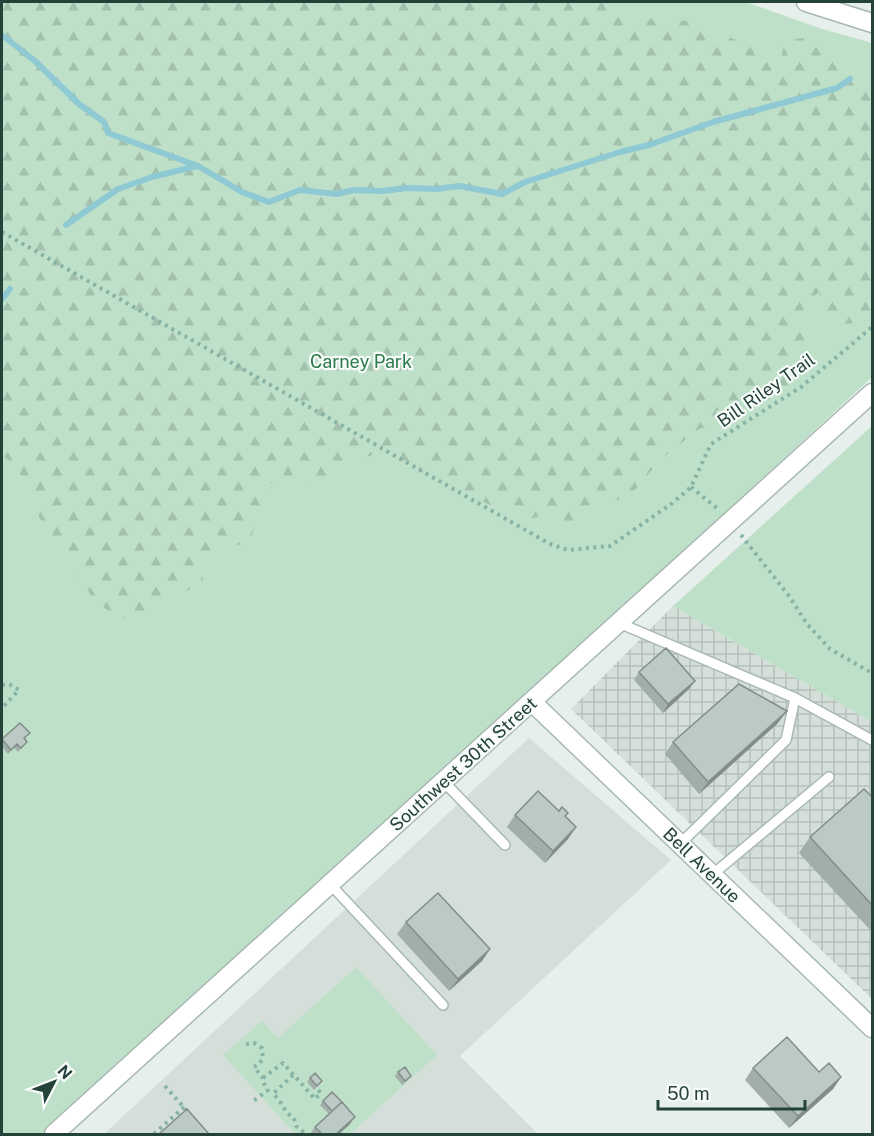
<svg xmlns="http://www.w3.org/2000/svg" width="874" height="1136" viewBox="0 0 874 1136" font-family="'Public Sans',sans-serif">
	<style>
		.built { fill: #d4dfda }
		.industrial { fill: url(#industrial-grid) }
		.green { fill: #bfe0c8 }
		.forest { fill: url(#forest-firs) }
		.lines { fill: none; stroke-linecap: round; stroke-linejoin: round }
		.stream { stroke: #8ec9d4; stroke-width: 6 }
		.service-casing { stroke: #a8b8b2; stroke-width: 12 }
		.tertiary-casing { stroke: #a8b8b2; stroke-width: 21 }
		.path { stroke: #86b3a5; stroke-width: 4; stroke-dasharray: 3 4.5; stroke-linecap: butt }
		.service { stroke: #fff; stroke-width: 9 }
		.tertiary { stroke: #fff; stroke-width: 18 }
		.wall { fill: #a1aea9 }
		.shaded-wall { fill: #838d89 }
		.building { fill: #bbcac4; stroke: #838d89; stroke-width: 1.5 }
		.labels { text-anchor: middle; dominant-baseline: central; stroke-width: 4.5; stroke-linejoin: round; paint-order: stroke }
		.park-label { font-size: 18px; fill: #2d7a4b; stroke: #f7fbf9 }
		.street-label { font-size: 18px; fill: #24423a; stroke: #f7fbf9 }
	</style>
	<defs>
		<pattern id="industrial-grid" width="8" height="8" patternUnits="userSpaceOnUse" patternTransform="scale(1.5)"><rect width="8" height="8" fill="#d4dfda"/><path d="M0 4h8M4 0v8" fill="none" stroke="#b6c1bc"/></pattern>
		<pattern id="forest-firs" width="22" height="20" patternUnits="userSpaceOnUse" patternTransform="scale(1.5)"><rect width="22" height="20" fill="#bfe0c8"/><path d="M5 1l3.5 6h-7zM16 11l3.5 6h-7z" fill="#a4c1ad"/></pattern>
	</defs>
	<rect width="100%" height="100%" fill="#e6efeb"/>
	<!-- built -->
	<path class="built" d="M529 738 671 860 460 1056 538 1134H104Z"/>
	<!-- industrial -->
	<path class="industrial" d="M673 606 872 722V999L571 709Z"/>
	<!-- green -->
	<path class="green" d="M2 2H746L819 28 872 43V377L53 1134H2Z
		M872 426V722L673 606Z
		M356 967 437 1055 350 1134H295L223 1055 262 1021 278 1038Z"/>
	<!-- forest -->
	<path class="forest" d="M2 2H600L622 9 640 18 689 21 781 58 785 40 815 37 835 51 846 69 872 78V321L846 324 824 318 819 292 803 306 809 362 785 392 749 408 733 403 716 411 714 425 699 429 661 459 628 498 606 502 597 516 576 526 544 515 523 521 389 456 375 453C341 472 307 487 268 483L261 511 249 542 217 551 201 567 203 581 183 593 163 601 136 619 117 618 94 599 68 565 39 517 30 485 2 454Z"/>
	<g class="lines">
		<!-- stream -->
		<path class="stream" d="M2 35 35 61 79 104 104 122 108 133 198 166 242 192 269 202 300 190 337 194 354 190 383 191 407 188 437 189 459 186 502 194 525 182 620 152 649 145 713 122 837 88 850 79
			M66 225 118 189 152 177 197 166
			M2 299 10 289"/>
		<defs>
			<path id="service" d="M619 623 795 698 786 740 680 844
				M795 698 872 740
				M444 782 505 845
				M712 875 829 777
				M330 884 443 1005"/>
			<path id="tertiary" d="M806 2 872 23
				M532 702 872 1028
				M54 1134 872 393"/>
		</defs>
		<!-- service casing -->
		<use href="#service" class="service-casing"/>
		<!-- tertiary casing -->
		<use href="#tertiary" class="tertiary-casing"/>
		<!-- path -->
		<path class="path" d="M2 232 550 544 568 550 610 546 670 505 691 487 711 444 801 387 872 327
			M691 487 718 509
			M741 535 789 596 807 624 830 649 872 673
			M2 685 9 684 19 690 2 708
			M246 1044 254 1043 262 1048 263 1058 259 1064 254 1067 263 1078V1082L268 1090 251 1103
			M293 1075 273 1094C283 1102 283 1112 294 1118L296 1126 306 1134
			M263 1078 283 1063 315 1099 321 1093 316 1088
			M165 1086 188 1112
			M154 1134 184 1107"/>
		<!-- service -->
		<use href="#service" class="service"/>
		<!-- tertiary -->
		<use href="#tertiary" class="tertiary"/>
	</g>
	<!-- wall -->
	<path class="wall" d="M639 672 695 681 689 689 663 713 634 680Z
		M778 723 699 794 665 754 673 742Z
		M27 737 25 739 27 742 18 752 14 748 8 754 2 747V739Z
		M873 798V933L799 853 810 837Z
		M568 813 565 817 576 827 568 839 545 863 507 827 515 815Z
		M406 922 490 949 482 961 449 991 397 934Z
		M753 1068 819 1072 841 1077 833 1089 789 1128 745 1080Z
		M398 1072 408 1080 402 1085 395 1076Z
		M310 1078 322 1081 314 1090 307 1082Z
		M323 1101 355 1117 349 1125 339 1134H310L315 1127 329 1114 320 1105Z"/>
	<!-- shaded-wall -->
	<path class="shaded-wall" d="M695 681 689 689 663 713 668 704Z
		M787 711 778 723 699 794 708 782Z
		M576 827 568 839 545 863 553 851Z
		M490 949 482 961 449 991 458 979Z
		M841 1077 833 1089 789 1128 798 1116Z
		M355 1117 349 1125 339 1134H336Z"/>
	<!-- building -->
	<path class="building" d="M666 648 695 681 668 704 639 672Z
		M739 684 787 711 708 782 673 742Z
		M20 723 30 733 24 738 27 742 21 748 17 744 11 750 2 739Z
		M864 789 873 798V906L810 837Z
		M538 791 559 811 562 807 568 813 565 816 576 827 553 851 515 815Z
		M438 893 490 949 458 979 406 922Z
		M787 1037 819 1072 829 1063 841 1077 798 1116 753 1068Z
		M405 1067 411 1076 405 1081 398 1072Z
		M315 1073 322 1081 317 1086 310 1078Z
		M332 1092 342 1102 332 1111 323 1101Z
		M342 1102 355 1117 336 1134H322L315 1127Z
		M187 1109 209 1134H159Z"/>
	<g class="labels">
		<!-- park labels -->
		<g class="park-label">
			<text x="361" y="361">Carney Park</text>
		</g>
		<!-- street labels -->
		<g class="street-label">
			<text transform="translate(766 390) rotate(-35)">Bill Riley Trail</text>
			<text transform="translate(463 764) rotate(-42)">Southwest 30th Street</text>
			<text transform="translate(702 865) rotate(44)">Bell Avenue</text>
		</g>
	</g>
	<!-- border -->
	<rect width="874" height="1136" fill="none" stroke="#24423a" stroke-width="6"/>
	<!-- north arrow -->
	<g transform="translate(54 1082) rotate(48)" stroke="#f7fbf9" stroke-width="4.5" paint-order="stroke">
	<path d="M0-4.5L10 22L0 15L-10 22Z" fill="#24423a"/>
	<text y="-9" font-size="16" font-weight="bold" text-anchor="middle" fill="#24423a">N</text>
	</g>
	<!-- scale -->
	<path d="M658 1100v9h147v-9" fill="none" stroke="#24423a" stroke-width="3"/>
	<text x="667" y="1100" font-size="18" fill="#24423a" stroke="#f7fbf9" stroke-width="4.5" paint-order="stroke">50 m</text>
</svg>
